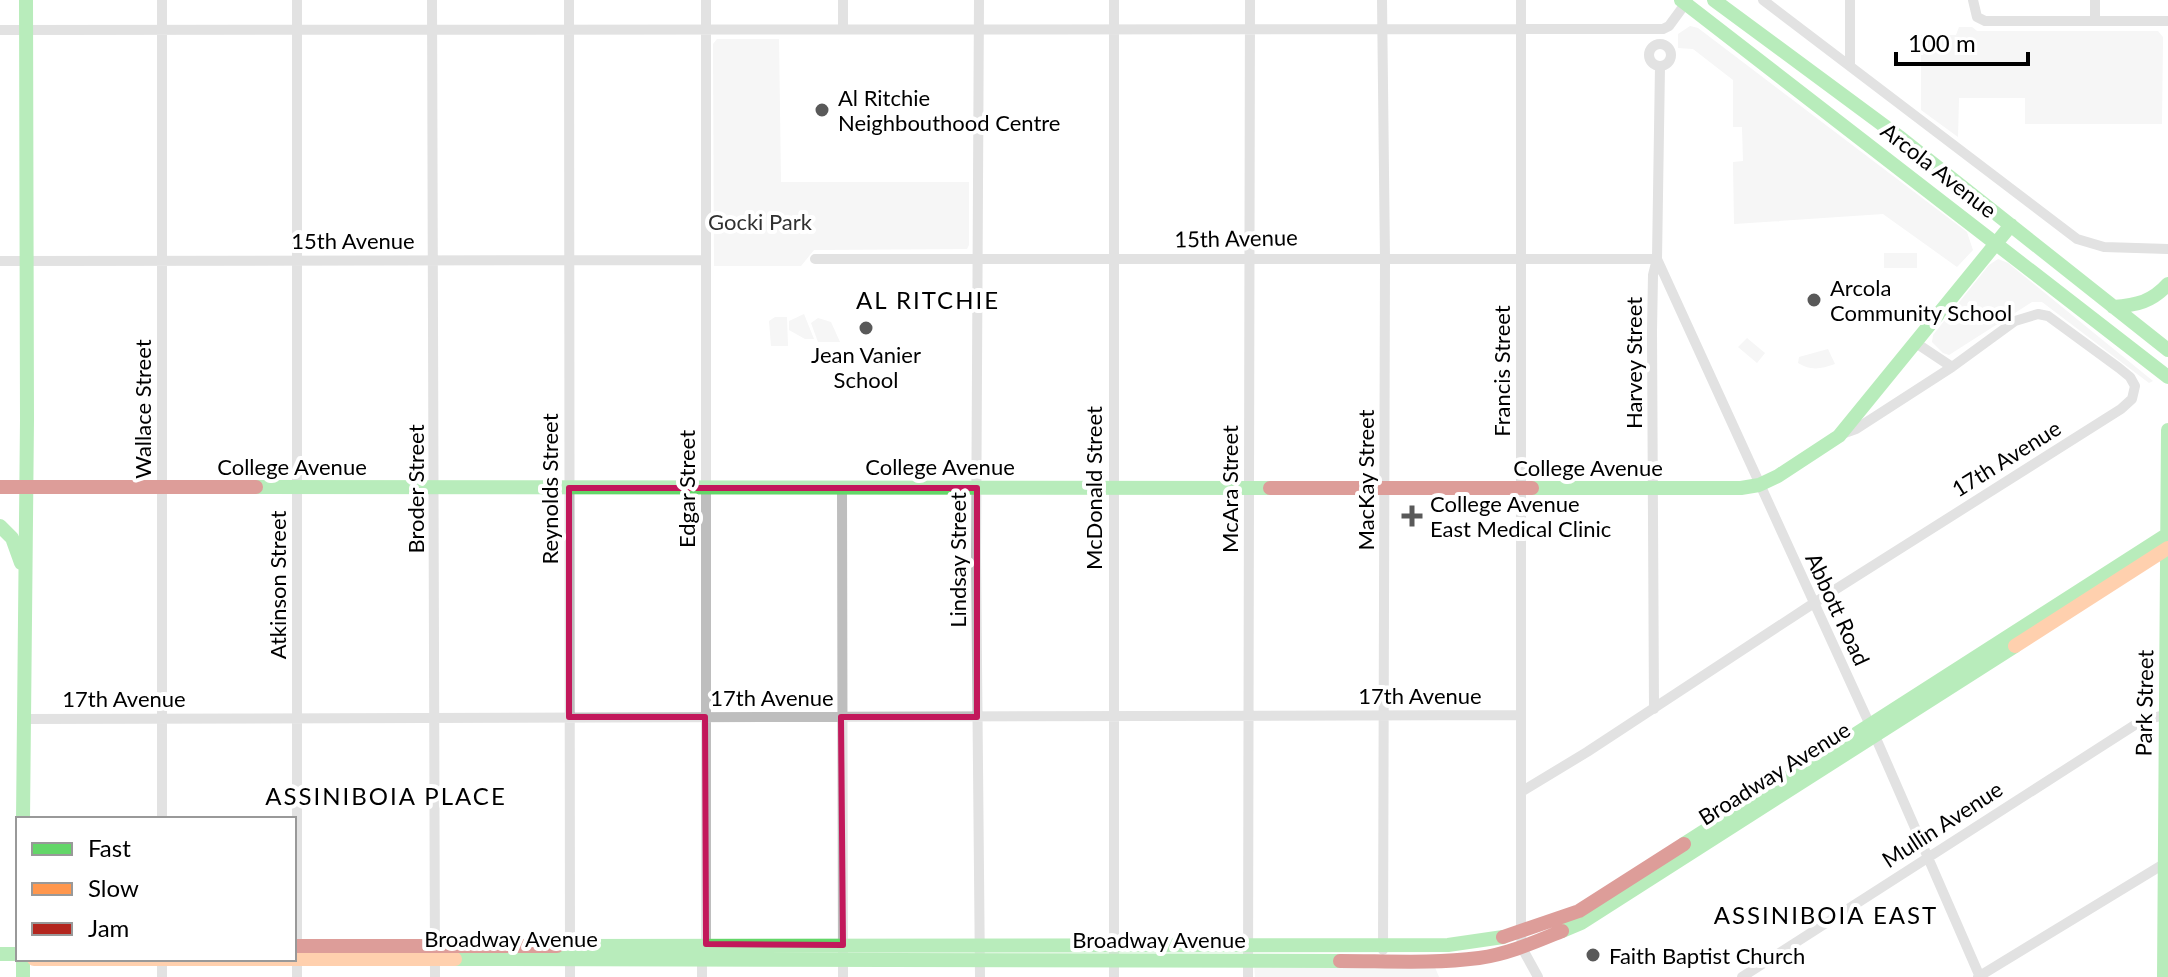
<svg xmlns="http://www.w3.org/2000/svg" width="2168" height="977" viewBox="0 0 2168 977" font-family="Lato,sans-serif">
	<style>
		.green { fill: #eaeaea }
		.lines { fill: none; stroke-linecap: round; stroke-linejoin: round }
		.street { stroke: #bebebe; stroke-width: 10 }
		.fast { stroke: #63d668; stroke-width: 14 }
		.slow { stroke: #ff974d; stroke-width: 14 }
		.jam { stroke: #b3261e; stroke-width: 14 }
		.marked { fill: none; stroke: #c2185b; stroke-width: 6; stroke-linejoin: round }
		.poi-dot { fill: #595959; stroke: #fff; stroke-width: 3 }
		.labels { text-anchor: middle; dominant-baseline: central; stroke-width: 8; stroke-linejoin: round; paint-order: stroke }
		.poi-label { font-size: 22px; fill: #000; stroke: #fff; text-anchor: start }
		.street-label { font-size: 22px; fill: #000; stroke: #fff }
		.park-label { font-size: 22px; fill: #303030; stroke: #fff }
		.neighbourhood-label { font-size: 24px; letter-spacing: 2px; fill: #000; stroke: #fff }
	</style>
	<rect width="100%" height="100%" fill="#fff"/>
	<!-- green -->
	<path class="green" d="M1690 26 1698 28 1967 232 1973 250 1957 267 1883 214 1734 224 1733 162 1743 161 1742 127H1733V80L1693 49 1678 48V34Z
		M1959 27H1972L1977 31H2158L2163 37 2162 124H2025V98H1959L1958 137 1921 110V35H1956Z
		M717 39H779L781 182H969V245L967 249 814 250 801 266H714L713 44Z
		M1884 253H1917V268H1884Z
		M1998 259 2008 263 2153 381 2149 383 2042 302H2032L1949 355 1943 353 1932 342 1933 335 1989 265Z
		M804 314 814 339H805L789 330V321Z
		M775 317H787L788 346H771L769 321Z
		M818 318 831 322 840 342H818L811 323Z
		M1747 338 1765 353 1757 363 1738 347Z
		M1828 349 1835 364C1820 369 1812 371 1798 363L1799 357Z
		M1254 963 1434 965 1439 977H1255Z"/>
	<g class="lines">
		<!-- street -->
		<path class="street" d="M297 0V977
			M432 0 435 977
			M569 0 570 977
			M843 0V28
			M979 0 976 556 980 977
			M1114 0V977
			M1382 0 1385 259 1383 950
			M1521 0V934L1522 948 1538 977
			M1763 0 2077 239 2104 247 2168 249
			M1973 0 1977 17 1985 21H2168
			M2095 0V21
			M0 30 1663 29 1669 26 1688 0
			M1649 55a11 11 0 1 1 22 0a11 11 0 1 1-22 0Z
			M1850 66V0
			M815 259H1657
			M1657 259 1875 736 1980 977
			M0 261 706 260
			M1916 343 1952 367
			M842 488 843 977
			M1654 709 1652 331 1653 275 1657 259 1660 66
			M23 719 1521 715
			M1521 792 1587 752 1814 603 2121 409 2132 399 2135 386 2130 377 2119 368 2048 316 2038 314 2015 321 1952 367 1856 429 1842 434
			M162 819V0
			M162 959V977
			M702 977V961L706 944V0
			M1248 977 1250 0
			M1742 977 2141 721 2168 714
			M1978 977 2167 862"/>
		<!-- fast -->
		<path class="fast" d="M1681 0 2168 377
			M1714 0 1902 139 2168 350
			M2113 307C2137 305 2152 302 2168 284
			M256 487 1270 488
			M1532 488H1741L1759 485 1778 476 1839 436 2011 225
			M0 526 12 538 21 563
			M23 819 27 420 26 0
			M1684 844 2168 534
			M1562 931 1581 923 2015 646
			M557 946 1448 945 1503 937
			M0 954H18
			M23 959V977
			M455 959 1340 961
			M2164 977 2168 430"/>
		<!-- slow -->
		<path class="slow" d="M2015 646 2168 548
			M34 959H455"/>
		<!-- jam -->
		<path class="jam" d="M0 487H256
			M1270 488H1532
			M1503 937 1579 911 1684 844
			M294 946H557
			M1340 961C1386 961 1433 964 1479 958 1508 954 1535 942 1562 931"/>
	</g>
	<!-- marked area -->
	<path d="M0 0H2168V977H0ZM569 488H977V717H841L843 945 706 944 705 717H569Z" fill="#fff" fill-opacity=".55" fill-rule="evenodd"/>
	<path class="marked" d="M569 488H977V717H841L843 945 706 944 705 717H569Z"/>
	<!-- markers -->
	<g class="poi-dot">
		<circle cx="822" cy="110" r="8"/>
		<circle cx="1814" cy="300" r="8"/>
		<circle cx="866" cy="328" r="8"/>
		<path d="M1408 504h8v8h8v8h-8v8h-8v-8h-8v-8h8z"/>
		<circle cx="1593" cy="955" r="8"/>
	</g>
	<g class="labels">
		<!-- poi labels -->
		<g class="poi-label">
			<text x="838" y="97">Al Ritchie<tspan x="838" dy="25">Neighbouthood Centre</tspan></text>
			<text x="1830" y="287">Arcola<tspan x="1830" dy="25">Community School</tspan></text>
			<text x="866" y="354" text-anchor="middle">Jean Vanier<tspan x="866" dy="25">School</tspan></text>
			<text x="1430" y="503">College Avenue<tspan x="1430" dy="25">East Medical Clinic</tspan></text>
			<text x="1609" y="955">Faith Baptist Church</text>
		</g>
		<!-- street labels -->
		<g class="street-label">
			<text transform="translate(1939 170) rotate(38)">Arcola Avenue</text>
			<text transform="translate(1236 238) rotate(-1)">15th Avenue</text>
			<text x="353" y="240">15th Avenue</text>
			<text transform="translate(1633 363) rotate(-90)">Harvey Street</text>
			<text transform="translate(1501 371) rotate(-90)">Francis Street</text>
			<text transform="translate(142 409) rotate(-90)">Wallace Street</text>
			<text transform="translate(2006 458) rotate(-32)">17th Avenue</text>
			<text x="292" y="466">College Avenue</text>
			<text x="940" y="466">College Avenue</text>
			<text x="1588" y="467">College Avenue</text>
			<text transform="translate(1365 480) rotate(-90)">MacKay Street</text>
			<text transform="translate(1093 488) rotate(-90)">McDonald Street</text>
			<text transform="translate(415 489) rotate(-90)">Broder Street</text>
			<text transform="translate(549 489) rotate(-90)">Reynolds Street</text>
			<text transform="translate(686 489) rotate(-90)">Edgar Street</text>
			<text transform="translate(1229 489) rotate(-90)">McAra Street</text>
			<text transform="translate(957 560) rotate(-90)">Lindsay Street</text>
			<text transform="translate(277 585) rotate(-90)">Atkinson Street</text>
			<text transform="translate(1838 609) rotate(65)">Abbott Road</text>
			<text x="1420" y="695">17th Avenue</text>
			<text x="772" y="697">17th Avenue</text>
			<text x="124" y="698">17th Avenue</text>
			<text transform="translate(2144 703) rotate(-89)">Park Street</text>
			<text transform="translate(1774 773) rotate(-32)">Broadway Avenue</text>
			<text transform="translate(1942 824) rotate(-33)">Mullin Avenue</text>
			<text x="511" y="938">Broadway Avenue</text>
			<text x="1159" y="939">Broadway Avenue</text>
		</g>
		<!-- park labels -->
		<g class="park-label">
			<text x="760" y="221">Gocki Park</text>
		</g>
		<!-- neighbourhood labels -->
		<g class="neighbourhood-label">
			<text x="928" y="299">AL RITCHIE</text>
			<text x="386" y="795">ASSINIBOIA PLACE</text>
			<text x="1826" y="914">ASSINIBOIA EAST</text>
		</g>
	</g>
	<!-- legend -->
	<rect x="16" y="817" width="280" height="144" fill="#ffffff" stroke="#999999" stroke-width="2"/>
	<rect x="32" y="843" width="40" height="12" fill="#63d668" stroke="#999999" stroke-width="2"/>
	<text x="88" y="857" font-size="24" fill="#000000">Fast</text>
	<rect x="32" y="883" width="40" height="12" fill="#ff974d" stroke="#999999" stroke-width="2"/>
	<text x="88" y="897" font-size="24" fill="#000000">Slow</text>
	<rect x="32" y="923" width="40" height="12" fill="#b3261e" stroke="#999999" stroke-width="2"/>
	<text x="88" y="937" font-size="24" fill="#000000">Jam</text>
	<!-- scale -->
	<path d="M1896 52v12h132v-12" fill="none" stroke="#000000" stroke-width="4"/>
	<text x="1908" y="52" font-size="24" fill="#000000" stroke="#ffffff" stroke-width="6" paint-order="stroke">100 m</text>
</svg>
